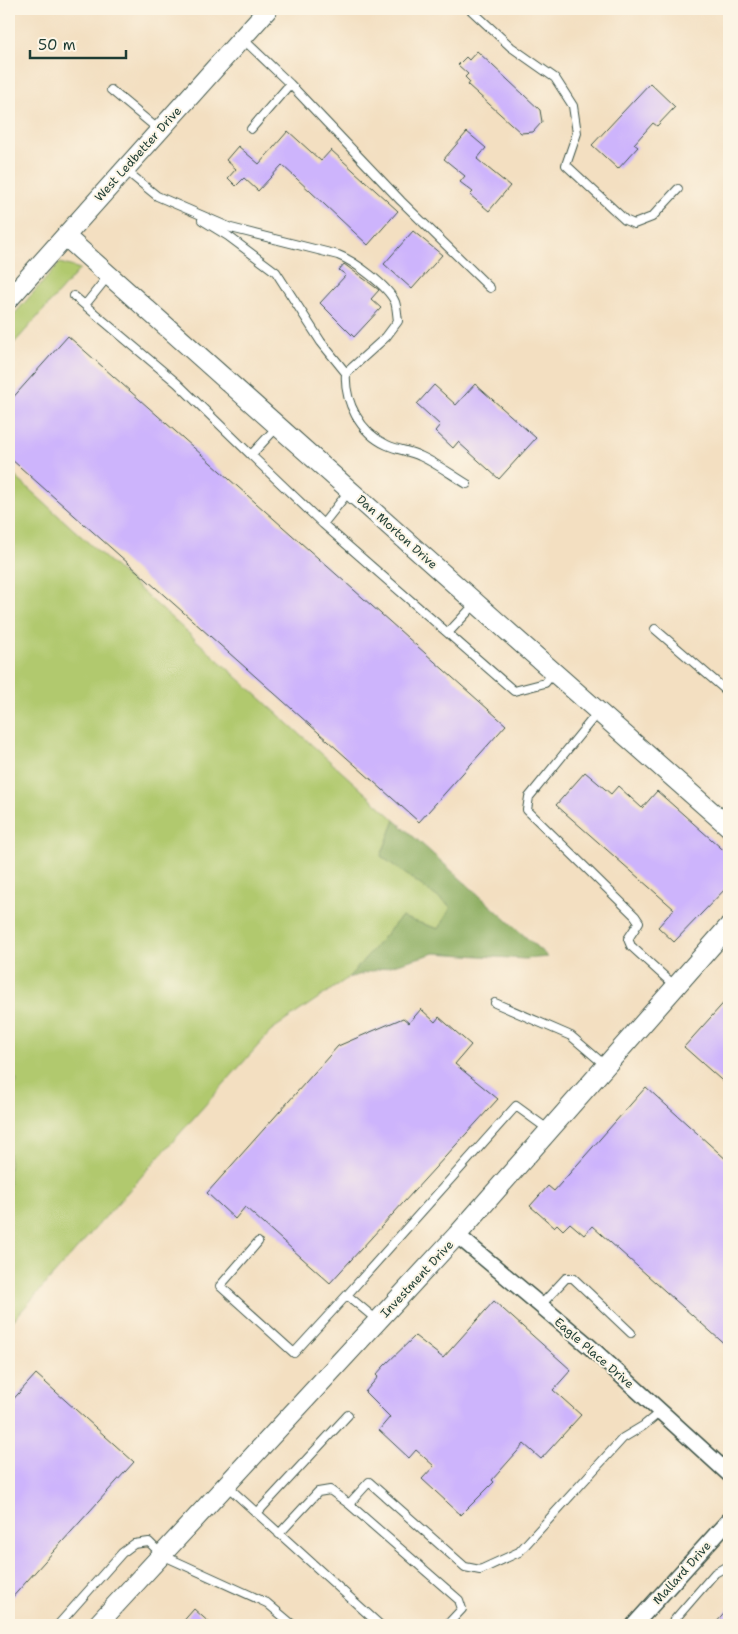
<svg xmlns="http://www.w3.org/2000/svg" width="738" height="1634" viewBox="0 0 738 1634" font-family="'Shantell Sans',sans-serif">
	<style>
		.green { fill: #b1c96e; stroke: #688351 }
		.forest { fill: #8cad61; stroke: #56754a }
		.building { fill: #cdb4fc }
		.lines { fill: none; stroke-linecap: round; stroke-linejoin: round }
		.service-casing { stroke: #3f5549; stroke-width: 10 }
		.minor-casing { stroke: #3f5549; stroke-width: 18 }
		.tertiary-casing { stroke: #3f5549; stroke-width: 21 }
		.service { stroke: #fff; stroke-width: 8 }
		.minor { stroke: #fff; stroke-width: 15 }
		.tertiary { stroke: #fff; stroke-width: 19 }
		.labels { text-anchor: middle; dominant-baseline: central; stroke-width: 4; stroke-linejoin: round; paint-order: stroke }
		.street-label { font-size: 12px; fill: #1f3d34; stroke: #fcf5e5 }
	</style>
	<rect width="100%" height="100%" fill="#fcf5e5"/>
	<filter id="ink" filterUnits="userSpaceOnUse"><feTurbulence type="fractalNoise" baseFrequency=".02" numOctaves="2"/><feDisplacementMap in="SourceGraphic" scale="10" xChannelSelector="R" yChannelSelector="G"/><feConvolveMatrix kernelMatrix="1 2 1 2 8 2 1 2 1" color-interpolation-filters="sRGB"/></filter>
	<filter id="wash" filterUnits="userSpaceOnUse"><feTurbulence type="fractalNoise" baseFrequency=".0096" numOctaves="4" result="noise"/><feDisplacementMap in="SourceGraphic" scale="20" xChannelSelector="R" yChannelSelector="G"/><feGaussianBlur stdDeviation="1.12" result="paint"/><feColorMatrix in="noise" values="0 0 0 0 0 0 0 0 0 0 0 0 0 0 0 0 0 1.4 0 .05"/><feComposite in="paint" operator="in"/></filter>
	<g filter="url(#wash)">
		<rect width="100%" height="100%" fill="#f3dfc1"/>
		<!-- green -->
		<path class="green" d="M60 263 80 269 9 349V320Z
			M9 471 395 820 381 856 451 907 439 929 401 917 348 978 273 1029 9 1325V1100L17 1081 9 1070Z"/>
		<!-- forest -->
		<path class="forest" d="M395 820 548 957 525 959 435 953 348 978 401 917 439 929 451 907 381 856Z"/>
		<g id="blocks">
			<!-- building -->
			<path class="building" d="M477 51 540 110 542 122 533 132 521 133 468 85 470 82 465 77 468 74 458 65 466 57 469 60Z
				M650 83 675 107 657 126 653 123 634 144 638 147 618 169 592 145Z
				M288 131 321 161 331 150 398 211 368 245 282 165 258 191 244 178 236 186 228 178 236 169 226 160 238 146 259 164Z
				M467 132 486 148 477 159 510 186 489 211 470 195 473 192 460 182 465 176 444 159Z
				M413 231 442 255 412 289 384 264Z
				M344 264 379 290 371 299 381 308 354 337 320 303 346 275 339 270Z
				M68 336 506 725 419 822 11 459 9 402Z
				M475 384 536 438 499 479 458 442 453 448 435 431 440 425 417 404 434 385 456 405Z
				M585 772 611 794 618 786 642 808 657 791 729 855V885L674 942 658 927 674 909 556 805Z
				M729 997V1087L684 1047Z
				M421 1009 435 1022 439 1017 471 1045 455 1064 498 1099 330 1283 245 1207 235 1219 207 1193 338 1046 403 1018 409 1023Z
				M646 1087 729 1162V1348L592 1226 584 1235 570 1223 563 1230 557 1224 554 1227 530 1206 548 1186 554 1191Z
				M494 1301 571 1370 553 1390 581 1415 541 1459 524 1444 492 1480 494 1482 461 1515 422 1479 434 1466 416 1450 409 1458 379 1430 390 1417 365 1392 378 1377 376 1375 384 1366 415 1336 443 1358Z
				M36 1374 134 1462 9 1601V1404Z
				M729 1608V1625H714Z
				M194 1609 212 1625H180Z"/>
		</g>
	</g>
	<g filter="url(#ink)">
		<use href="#blocks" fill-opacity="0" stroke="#3f5549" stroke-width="1"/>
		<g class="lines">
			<defs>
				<path id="service" d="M470 9 511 47 555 78 573 106 577 133 566 165 625 220 634 224 652 217 678 189
					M242 38 290 84 251 129
					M290 84 401 201 490 288
					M111 90 159 130
					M124 169 157 196 231 228 338 255C354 261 388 286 395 302 397 308 397 315 398 321L386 337 346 373C344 401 360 433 387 445 398 450 410 451 420 456 436 463 452 475 467 484
					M202 220 228 236 276 272 321 342 346 373
					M74 296 177 383 251 455
					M85 305 109 275
					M278 426 251 455 323 524
					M350 490 323 524 514 691 545 683 554 672
					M655 629 729 693
					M448 633 476 603
					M598 712 529 797 527 810 635 916 639 922 628 939 631 946 676 987
					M495 1003 571 1036 606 1066
					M258 1242 220 1286 294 1353 347 1295 378 1321
					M347 1295 516 1106 549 1130
					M540 1306 566 1278H573L631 1333
					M226 1485 380 1625
					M257 1513 348 1415
					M279 1534 318 1492 330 1490 349 1504
					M58 1625 122 1553 134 1544 149 1542 162 1555 267 1603 293 1625
					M447 1625 462 1609 459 1600 349 1504 369 1482 465 1567 480 1570 519 1552 623 1438 643 1426 660 1412
					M670 1625 715 1573 729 1565"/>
				<path id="minor" d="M457 1235 590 1347 729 1474
					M634 1625 729 1520"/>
				<path id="tertiary" d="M65 236 514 637 729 827
					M9 299 268 9
					M97 1625 457 1235 729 926"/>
			</defs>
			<!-- service casing -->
			<use href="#service" class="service-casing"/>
			<!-- minor casing -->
			<use href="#minor" class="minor-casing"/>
			<!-- tertiary casing -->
			<use href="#tertiary" class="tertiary-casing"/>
			<!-- service -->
			<use href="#service" class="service"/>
			<!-- minor -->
			<use href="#minor" class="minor"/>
			<!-- tertiary -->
			<use href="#tertiary" class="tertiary"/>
		</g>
	</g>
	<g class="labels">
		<!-- street labels -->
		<g class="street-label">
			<text transform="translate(138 154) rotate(-48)">West Ledbetter Drive</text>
			<text transform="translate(397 532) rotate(42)">Dan Morton Drive</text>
			<text transform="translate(417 1279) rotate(-47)">Investment Drive</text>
			<text transform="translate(594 1353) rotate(41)">Eagle Place Drive</text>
			<text transform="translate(682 1573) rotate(-48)">Mallard Drive</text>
		</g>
	</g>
	<!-- margin -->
	<rect width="738" height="1634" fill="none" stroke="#fcf5e5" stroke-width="30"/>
	<!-- scale -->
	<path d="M30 50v8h96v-8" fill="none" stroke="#1f3d34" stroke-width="2.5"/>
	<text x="38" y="50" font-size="15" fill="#1f3d34" stroke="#fcf5e5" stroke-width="4" paint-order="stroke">50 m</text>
</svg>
